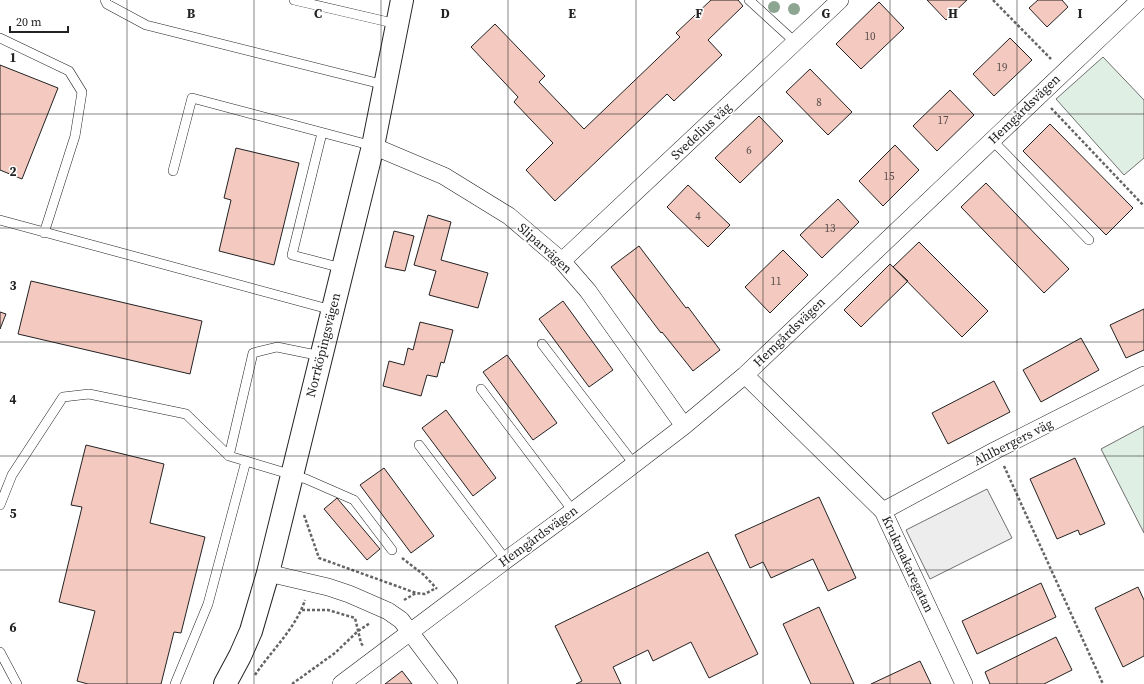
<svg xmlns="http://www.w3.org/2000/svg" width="1144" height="684" viewBox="0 0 1144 684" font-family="'Source Serif 4',serif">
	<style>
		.green { fill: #e0efe3; stroke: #6f6f6f }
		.parking { fill: #ededed; stroke: #6f6f6f }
		.building { fill: #f3c9c0; stroke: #222 }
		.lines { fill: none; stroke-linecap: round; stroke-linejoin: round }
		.lane-casing { stroke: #222; stroke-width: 10 }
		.street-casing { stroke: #222; stroke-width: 18 }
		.secondary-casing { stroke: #222; stroke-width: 24 }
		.path { stroke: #646464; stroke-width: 2.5; stroke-dasharray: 3 2; stroke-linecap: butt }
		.lane { stroke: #fff; stroke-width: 9 }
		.street { stroke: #fff; stroke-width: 17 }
		.secondary { stroke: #fff; stroke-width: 22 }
		.tree { fill: #8da692 }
		.grid { fill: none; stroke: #222; stroke-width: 1; stroke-opacity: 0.55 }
		.labels { text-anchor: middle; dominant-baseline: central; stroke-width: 3; stroke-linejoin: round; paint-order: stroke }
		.number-label { font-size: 11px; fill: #564c4a }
		.street-label { font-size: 13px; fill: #222; stroke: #fff }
		.grid-label { font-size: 13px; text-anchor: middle; font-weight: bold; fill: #222; stroke: #fff; stroke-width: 3; stroke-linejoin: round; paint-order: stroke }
	</style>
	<rect width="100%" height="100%" fill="#fff"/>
	<!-- green -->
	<path class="green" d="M1103 57 1144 100V158L1124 175 1056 99Z
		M1144 426V533L1101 449Z"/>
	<!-- parking -->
	<path class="parking" d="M987 489 1012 538 930 579 906 530Z"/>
	<!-- building -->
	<path class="building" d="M711 0H738L743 6 708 40 722 55 674 101 667 94 555 201 526 170 553 143 514 102 518 97 471 47 495 24 545 76 539 82 584 129 680 37 676 33Z
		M927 0H967L946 20Z
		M1038 0H1062L1068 7 1047 27 1029 8Z
		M879 2 904 28 861 69 836 44Z
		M1010 38 1032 60 994 96 973 74Z
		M0 65 58 88 22 179 0 170Z
		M810 69 852 112 828 135 786 92Z
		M950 90 974 115 937 151 913 126Z
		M759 116 783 141 740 183 715 158Z
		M1050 124 1133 208 1106 235 1023 151Z
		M895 145 919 170 883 206 859 181Z
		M236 148 299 163 274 265 219 251 231 200 224 198Z
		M986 183 1069 269 1044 293 961 207Z
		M688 185 730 225 708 247 667 207Z
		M838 199 859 222 822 258 800 235Z
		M428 215 451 222 441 260 488 273 478 308 429 295 436 271 414 265Z
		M394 231 414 236 405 271 385 267Z
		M919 242 988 311 962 337 893 267Z
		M639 246 686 308 688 307 720 350 693 371 662 332 661 333 611 267Z
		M783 250 808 275 770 313 745 287Z
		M890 264 908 281 861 327 844 310Z
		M31 281 202 321 190 374 18 334Z
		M563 301 613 370 589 387 539 319Z
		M1144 309V350L1126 358 1110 325Z
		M0 312 6 314 0 329Z
		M420 322 453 330 444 363 441 362 437 377 427 375 421 396 383 386 389 361 404 365 408 348 413 350Z
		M1081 338 1099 370 1041 402 1023 370Z
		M507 355 557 423 533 440 483 372Z
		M994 381 1010 412 948 444 932 413Z
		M446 410 496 478 473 496 422 428Z
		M86 445 164 464 150 523 205 537 181 633 174 632 161 684H88L77 681 95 611 59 602 82 507 71 505Z
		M1075 458 1105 524 1080 535 1078 530 1057 539 1030 479Z
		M384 468 434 536 411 553 360 485Z
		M819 497 856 578 828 591 813 559 771 578 763 562 750 568 735 535Z
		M337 498 380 549 367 560 324 509Z
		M708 552 758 654 709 678 691 642 653 661 648 650 613 667 621 684H576L582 681 555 626Z
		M1041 583 1056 617 977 654 962 621Z
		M1138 587 1144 600V656L1123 667 1095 608Z
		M819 607 854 684H811L783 624Z
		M1056 637 1072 670 1044 684H990L985 672Z
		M920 661 931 684H871Z
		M402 671 412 684H385Z"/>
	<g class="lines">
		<defs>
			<path id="lane" d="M105 0 107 4 146 25 385 85
				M294 0 397 24
				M749 0 795 42
				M0 38 69 71 82 92 75 136 44 233
				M322 133 292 255 342 268
				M992 140 1089 240
				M173 171 192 98 373 146
				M0 220 332 310
				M542 344 634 464
				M321 356 277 347 253 353 229 456 306 479 354 500 392 550
				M481 389 573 511
				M419 445 506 560
				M0 505 12 475 63 397 89 394 186 414 229 456
				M0 652 17 684
				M175 684 208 604 246 461"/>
			<path id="street" d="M373 146 444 176 509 216 562 261 588 291 684 426
				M562 261 840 0
				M745 375 883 511 964 684
				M883 511 996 450 1144 375
				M268 573 328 587 349 594 388 611 401 620 449 684
				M341 684 506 560 573 511 684 426 745 375 1140 0"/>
			<path id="secondary" d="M225 684 240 656 251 631 268 573 373 146 402 0"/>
		</defs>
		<!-- lane casing -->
		<use href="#lane" class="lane-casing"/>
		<!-- street casing -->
		<use href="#street" class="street-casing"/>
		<!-- secondary casing -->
		<use href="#secondary" class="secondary-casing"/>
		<!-- path -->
		<path class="path" d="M993 0 1051 59
			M1051 108 1144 206
			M1004 466 1103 684
			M304 515 319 558 416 593 425 594 436 588
			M402 558 424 575 437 589
			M404 600 416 593
			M302 610H328L355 618 361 643 363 646
			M255 675C271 651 296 628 305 600
			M292 684 335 653 358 631 370 623"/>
		<!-- lane -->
		<use href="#lane" class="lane"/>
		<!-- street -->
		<use href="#street" class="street"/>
		<!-- secondary -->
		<use href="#secondary" class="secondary"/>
	</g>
	<!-- trees -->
	<g class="tree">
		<circle cx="774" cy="7" r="6"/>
		<circle cx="794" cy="9" r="6"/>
	</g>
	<!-- grid -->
	<path class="grid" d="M127 0V684M254 0V684M381 0V684M508 0V684M636 0V684M763 0V684M890 0V684M1017 0V684M0 114H1144M0 228H1144M0 342H1144M0 456H1144M0 570H1144"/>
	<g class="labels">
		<!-- number labels -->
		<g class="number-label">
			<text x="870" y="36">10</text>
			<text x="1002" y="67">19</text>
			<text x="819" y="102">8</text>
			<text x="943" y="120">17</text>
			<text x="749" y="150">6</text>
			<text x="889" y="176">15</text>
			<text x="698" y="216">4</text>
			<text x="830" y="228">13</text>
			<text x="776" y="281">11</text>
		</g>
		<!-- street labels -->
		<g class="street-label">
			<text transform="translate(1024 109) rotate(-44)">Hemgårdsvägen</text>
			<text transform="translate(701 131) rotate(-43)">Svedelius väg</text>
			<text transform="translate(545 248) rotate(42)">Sliparvägen</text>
			<text transform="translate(789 332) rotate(-44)">Hemgårdsvägen</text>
			<text transform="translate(323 345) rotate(-76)">Norrköpingsvägen</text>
			<text transform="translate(1013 442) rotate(-27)">Ahlbergers väg</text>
			<text transform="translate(538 536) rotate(-36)">Hemgårdsvägen</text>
			<text transform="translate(908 564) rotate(65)">Krukmakaregatan</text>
		</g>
	</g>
	<g class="grid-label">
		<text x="191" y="18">B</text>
		<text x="318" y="18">C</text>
		<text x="445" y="18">D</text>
		<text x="572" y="18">E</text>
		<text x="699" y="18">F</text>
		<text x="826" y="18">G</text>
		<text x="953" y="18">H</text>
		<text x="1080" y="18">I</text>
		<text x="13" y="62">1</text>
		<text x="13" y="176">2</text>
		<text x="13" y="290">3</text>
		<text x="13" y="404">4</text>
		<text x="13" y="518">5</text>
		<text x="13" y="632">6</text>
	</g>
	<!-- scale -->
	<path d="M10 26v6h58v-6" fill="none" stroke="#222222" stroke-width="2"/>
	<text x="16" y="26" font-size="12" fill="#222222" stroke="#ffffff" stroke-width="3" paint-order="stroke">20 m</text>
</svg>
